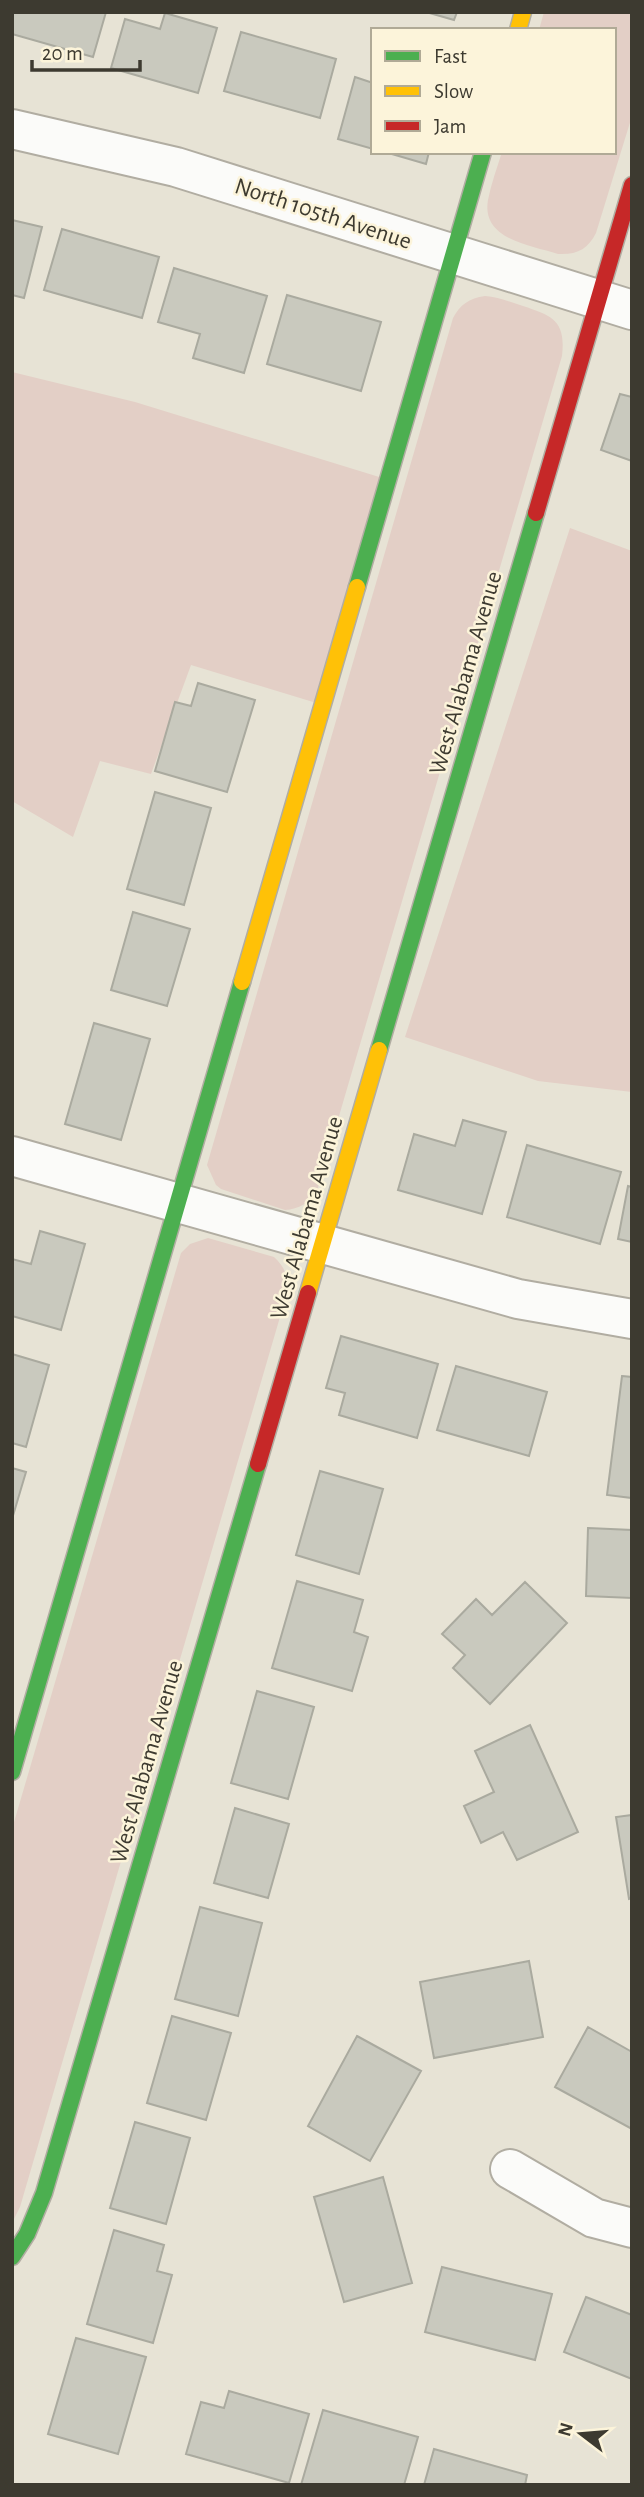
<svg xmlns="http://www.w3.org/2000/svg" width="644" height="2497" viewBox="0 0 644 2497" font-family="'Alegreya Sans',sans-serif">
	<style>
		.green { fill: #e3cfc6 }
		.building { fill: #c9c9be; stroke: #aaaa9f; stroke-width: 2 }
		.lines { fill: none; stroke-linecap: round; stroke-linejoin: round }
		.street-casing { stroke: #b1ada2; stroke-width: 42 }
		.fast-casing { stroke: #b1ada2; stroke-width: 19 }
		.slow-casing { stroke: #b1ada2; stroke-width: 19 }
		.jam-casing { stroke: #b1ada2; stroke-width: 19 }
		.street { stroke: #fbfbf9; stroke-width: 38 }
		.fast { stroke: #4caf50; stroke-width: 16 }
		.slow { stroke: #ffc107; stroke-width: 16 }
		.jam { stroke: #c62828; stroke-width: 16 }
		.labels { text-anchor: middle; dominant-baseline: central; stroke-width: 5; stroke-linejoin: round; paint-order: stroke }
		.street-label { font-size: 24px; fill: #3d3a30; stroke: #fcf4da }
	</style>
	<rect width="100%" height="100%" fill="#e7e3d5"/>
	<!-- green -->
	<path class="green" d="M544 12H632V116L596 233C588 249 577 255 558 254 531 245 481 240 488 200 491 184 497 168 502 152H614V30H539Z
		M485 296C498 297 510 302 523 306 553 316 566 321 562 356L317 1191C309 1203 299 1209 285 1210L221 1189 216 1185 207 1165 453 318C460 305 469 298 485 296Z
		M12 372 135 402 389 480 323 705 191 665 151 774 100 761 73 837 12 801Z
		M570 528 632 551V1092L538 1081 405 1037Z
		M208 1238 274 1257C286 1268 288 1277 287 1293L20 2207 12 2223V1829L181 1253 190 1244Z"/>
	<!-- building -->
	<path class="building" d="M12 12H106L93 57 12 34Z
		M426 12H457L454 20Z
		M165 13 217 28 198 93 111 68 125 19 160 29Z
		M241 32 336 59 320 118 224 91Z
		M355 77 373 83V149L338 139Z
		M385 152H429L426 164Z
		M12 220 42 227 24 298 12 295Z
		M62 229 159 257 142 318 44 290Z
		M174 268 267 296 244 373 193 358 200 334 158 322Z
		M287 295 381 322 361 391 267 364Z
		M620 394 632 397V461L601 450Z
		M198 683 255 700 227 792 155 771 175 702 191 706Z
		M155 792 211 808 184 905 127 889Z
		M133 912 190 929 167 1006 111 990Z
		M94 1023 150 1039 121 1140 65 1124Z
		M463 1120 506 1132 482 1214 398 1190 414 1134 455 1146Z
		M527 1145 621 1172 600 1244 507 1217Z
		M628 1186 632 1187V1242L618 1239Z
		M40 1231 85 1244 61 1330 12 1316V1259L31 1264Z
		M341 1336 438 1364 417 1438 339 1415 345 1393 326 1388Z
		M12 1354 49 1365 26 1447 12 1443Z
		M456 1366 547 1392 529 1456 437 1430Z
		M622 1376 632 1377V1498L607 1495Z
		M12 1468 26 1472 12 1519Z
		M320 1471 383 1489 359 1574 296 1555Z
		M588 1528 632 1530V1598L586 1596Z
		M297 1581 363 1600 354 1632 368 1637 352 1691 272 1668Z
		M525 1582 567 1623 490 1704 453 1668 465 1655 442 1634 476 1599 492 1615Z
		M257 1691 314 1707 288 1799 231 1783Z
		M530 1725 578 1832 517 1860 503 1832 481 1843 464 1806 494 1792 475 1751Z
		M235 1808 289 1824 268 1898 214 1883Z
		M632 1815V1898L629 1899 616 1817Z
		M200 1907 262 1923 238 2016 175 1999Z
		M529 1961 543 2037 434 2058 420 1982Z
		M172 2016 231 2033 206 2120 147 2103Z
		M588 2027 632 2052V2129L555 2087Z
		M357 2036 421 2071 370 2161 308 2126Z
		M135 2122 190 2138 166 2224 110 2208Z
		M383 2177 412 2283 344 2302 314 2197Z
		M114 2230 164 2245 157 2271 172 2275 153 2343 87 2324Z
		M442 2267 552 2294 535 2360 425 2332Z
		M586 2297 632 2315V2379L564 2352Z
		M76 2338 146 2357 118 2454 48 2434Z
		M229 2391 309 2414 289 2483 186 2454 201 2402 224 2408Z
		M323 2410 418 2437 404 2485H301Z
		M434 2449 527 2475 525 2485H424Z"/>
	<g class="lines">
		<defs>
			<path id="street" d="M12 129 176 167 632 310
				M12 1156 518 1299 632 1319
				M510 2169 594 2218 632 2228"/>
			<path id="fast" d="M357 587 483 152
				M379 1050 536 513
				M12 1772 242 982
				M12 2257 27 2234 44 2193 258 1464"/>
			<path id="slow" d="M518 30 523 12
				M242 982 357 587
				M308 1293 379 1050"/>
			<path id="jam" d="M536 513 632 185
				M258 1464 308 1293"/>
		</defs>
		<!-- street casing -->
		<use href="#street" class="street-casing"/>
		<!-- fast casing -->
		<use href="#fast" class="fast-casing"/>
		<!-- slow casing -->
		<use href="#slow" class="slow-casing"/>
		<!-- jam casing -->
		<use href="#jam" class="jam-casing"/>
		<!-- street -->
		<use href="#street" class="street"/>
		<!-- fast -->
		<use href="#fast" class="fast"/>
		<!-- slow -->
		<use href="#slow" class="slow"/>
		<!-- jam -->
		<use href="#jam" class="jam"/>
	</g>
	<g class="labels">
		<!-- street labels -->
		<g class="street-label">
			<text transform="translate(323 214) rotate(18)">North 105th Avenue</text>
			<text transform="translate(466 673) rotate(-74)">West Alabama Avenue</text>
			<text transform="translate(307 1218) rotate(-74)">West Alabama Avenue</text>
			<text transform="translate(147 1762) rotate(-74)">West Alabama Avenue</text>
		</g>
	</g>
	<!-- border -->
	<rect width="644" height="2497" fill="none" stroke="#3d3a30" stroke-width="28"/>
	<!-- legend -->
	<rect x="371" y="28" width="245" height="126" fill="#fcf4da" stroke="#b0aa96" stroke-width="2"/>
	<rect x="385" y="51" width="35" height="10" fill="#4caf50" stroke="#b0aa96" stroke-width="2"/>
	<text x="434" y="63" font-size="21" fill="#3d3a30">Fast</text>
	<rect x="385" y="86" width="35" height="10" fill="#ffc107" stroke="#b0aa96" stroke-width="2"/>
	<text x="434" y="98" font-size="21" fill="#3d3a30">Slow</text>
	<rect x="385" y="121" width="35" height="10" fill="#c62828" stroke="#b0aa96" stroke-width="2"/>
	<text x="434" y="133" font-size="21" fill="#3d3a30">Jam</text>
	<!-- north arrow -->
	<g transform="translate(581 2434) rotate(286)" stroke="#fcf4da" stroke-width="5" paint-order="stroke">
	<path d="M0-5L12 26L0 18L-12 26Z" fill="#3d3a30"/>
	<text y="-10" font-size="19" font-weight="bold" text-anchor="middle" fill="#3d3a30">N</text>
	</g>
	<!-- scale -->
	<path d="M32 60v10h108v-10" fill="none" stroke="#3d3a30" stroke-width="3.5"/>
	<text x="42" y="60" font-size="21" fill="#3d3a30" stroke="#fcf4da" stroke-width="5" paint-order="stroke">20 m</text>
</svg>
